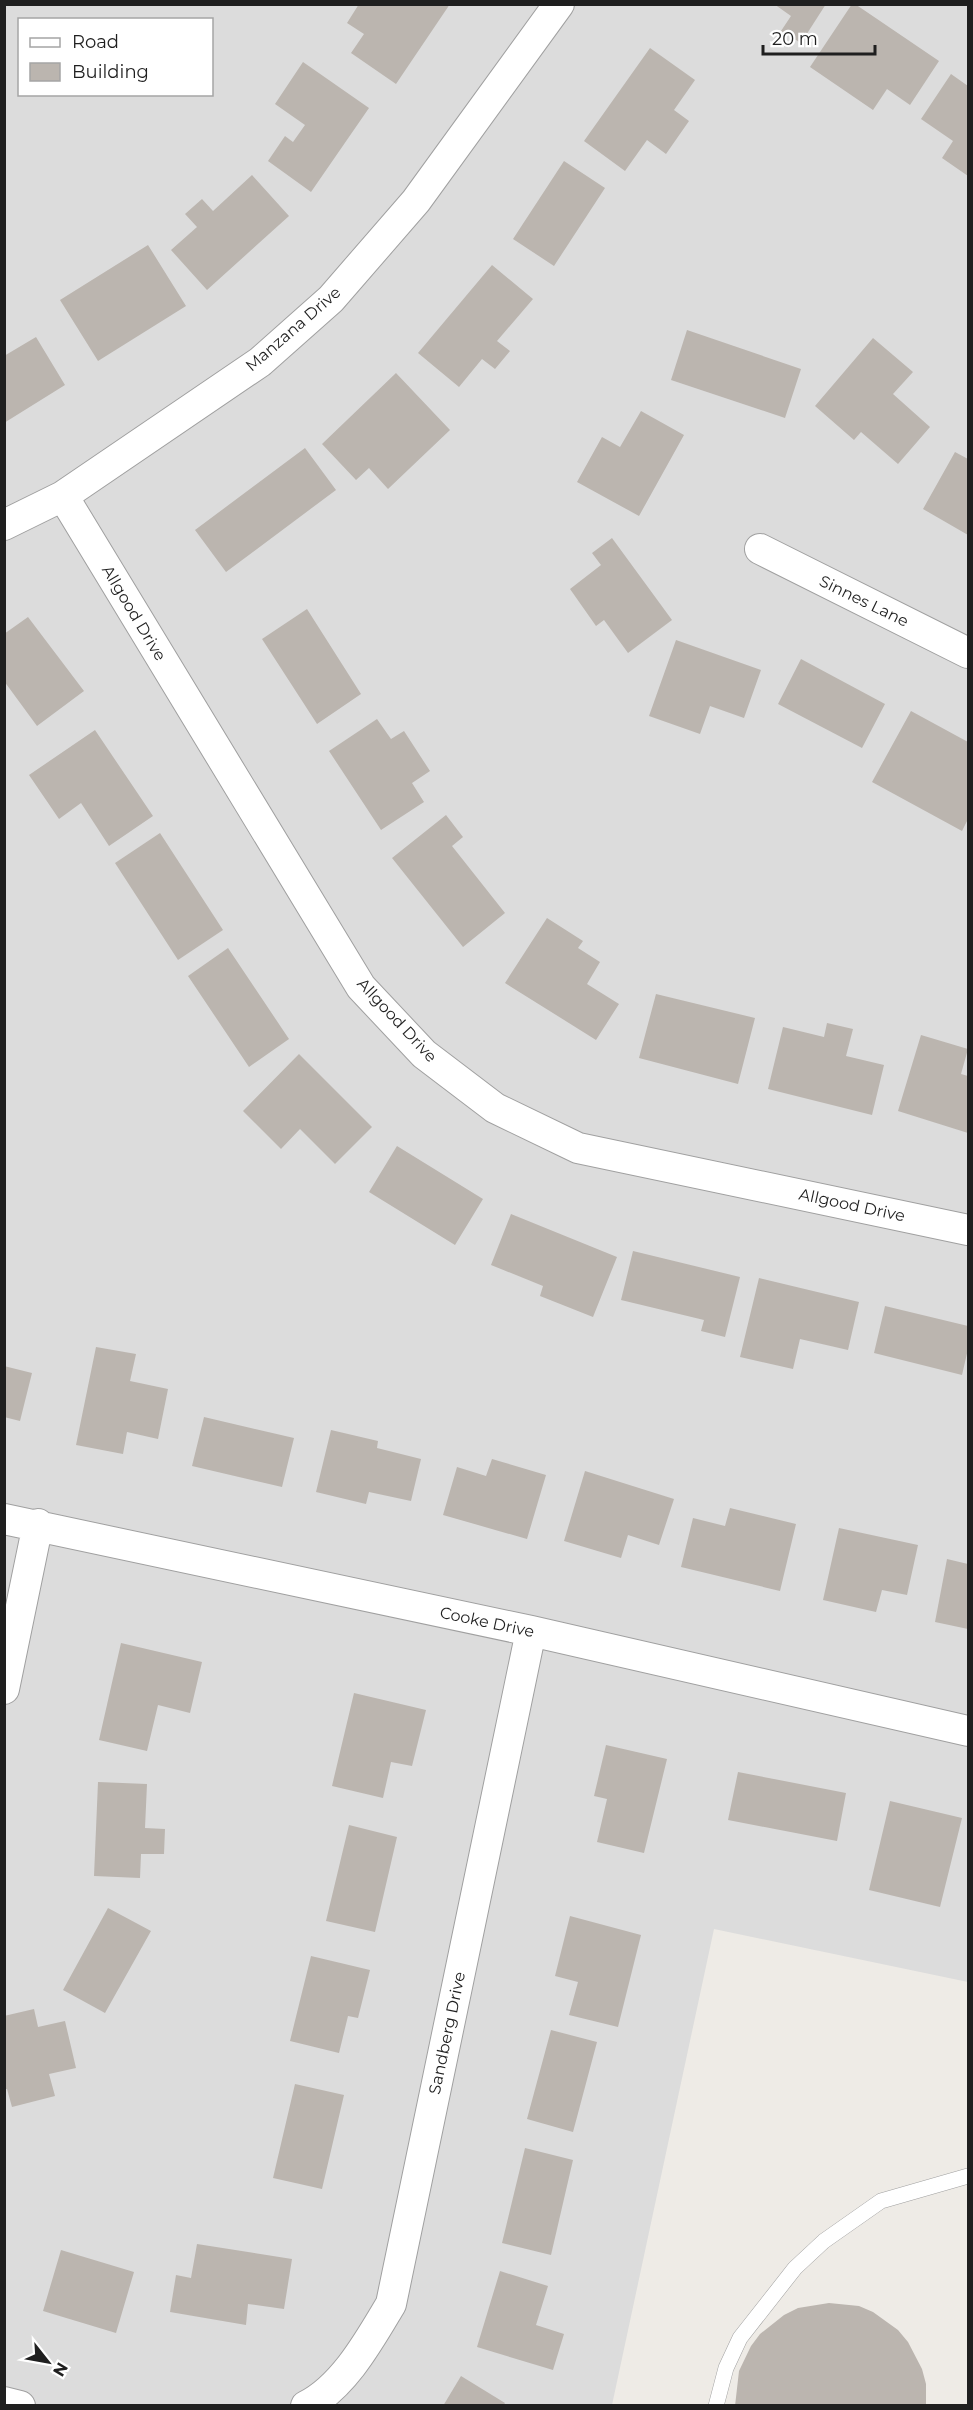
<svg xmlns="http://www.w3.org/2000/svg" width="973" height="2410" viewBox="0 0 973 2410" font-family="Montserrat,sans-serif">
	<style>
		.residential { fill: #dcdcdc; fill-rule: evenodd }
		.building { fill: #bbb5af }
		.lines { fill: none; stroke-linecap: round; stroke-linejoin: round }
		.lane-casing { stroke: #a0a0a0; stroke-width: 16 }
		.street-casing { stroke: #a0a0a0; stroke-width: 32 }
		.lane { stroke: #fff; stroke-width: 15 }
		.street { stroke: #fff; stroke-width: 30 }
		.labels { text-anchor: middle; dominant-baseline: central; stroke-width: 4.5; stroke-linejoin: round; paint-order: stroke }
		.street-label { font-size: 16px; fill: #1f1f1f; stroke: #fff }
	</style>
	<rect width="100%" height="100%" fill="#eeebe6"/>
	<!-- residential -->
	<path class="residential" d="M5 5H968V1982L714 1929 612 2405 5 2406ZM20 20H212V94H20Z"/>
	<!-- building -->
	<path class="building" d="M359 4H450L396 84 351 53 364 34 347 23Z
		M774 4H826L801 43 781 31 791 16Z
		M852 4H855L939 61 910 105 887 89 873 110 810 67Z
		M650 48 695 80 674 110 689 121 666 154 647 140 625 171 584 141Z
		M303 62 369 108 311 192 268 161 285 136 293 142 305 125 275 104Z
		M951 74 968 86V176L942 158 953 141 921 119Z
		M564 161 605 188 554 266 513 239Z
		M252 175 289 216 207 290 171 250 197 227 185 214 202 199 213 211Z
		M148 245 186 306 98 361 60 300Z
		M492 265 533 299 497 341 510 351 495 369 482 359 459 387 418 353Z
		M687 330 801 369 785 418 671 380Z
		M36 337 65 385 4 423V356Z
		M873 338 913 372 893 394 930 427 898 464 861 432 854 440 815 406Z
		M396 373 450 430 388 489 369 468 356 480 322 444Z
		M641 411 684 435 639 516 577 482 602 437 620 447Z
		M305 448 336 490 226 572 195 530Z
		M955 452 968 459V535L923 509Z
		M612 538 672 620 628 653 604 620 596 626 570 589 601 565 592 553Z
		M307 609 361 694 317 724 262 639Z
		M28 617 84 691 37 726 4 681V634Z
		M676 640 761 670 744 718 710 706 700 734 649 716Z
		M801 659 885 704 862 748 778 704Z
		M911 711 968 742V819L962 831 872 782Z
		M377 719 391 739 404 731 430 771 412 783 424 802 381 830 329 751Z
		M95 730 153 816 109 846 81 803 59 819 29 775Z
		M446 815 463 837 452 846 505 913 463 947 392 858Z
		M160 833 223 930 178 960 115 863Z
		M547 918 583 941 578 948 600 962 587 984 619 1004 596 1040 505 983Z
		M228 948 289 1039 249 1067 188 976Z
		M656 994 755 1018 738 1084 639 1058Z
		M827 1023 853 1029 846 1056 884 1065 872 1115 768 1089 783 1027 824 1037Z
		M921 1035 968 1049 961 1074 968 1076V1133L898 1111Z
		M299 1054 372 1127 335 1164 300 1129 281 1149 243 1111Z
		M397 1146 483 1199 455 1245 369 1192Z
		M511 1214 617 1257 593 1317 540 1296 543 1286 491 1265Z
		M633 1251 740 1277 725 1337 701 1331 704 1320 621 1300Z
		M759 1278 859 1302 848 1350 800 1339 793 1369 740 1357Z
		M885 1306 968 1326V1349L962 1375 874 1353Z
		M96 1347 136 1354 130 1381 168 1389 158 1439 127 1432 123 1454 76 1445Z
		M4 1366 32 1373 20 1421 4 1417Z
		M204 1417 294 1438 282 1487 192 1466Z
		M331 1430 378 1441 377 1448 421 1459 411 1501 369 1492 366 1504 316 1492Z
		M492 1459 546 1475 527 1539 443 1515 457 1467 486 1476Z
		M585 1471 674 1499 659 1545 628 1535 621 1558 564 1541Z
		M730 1508 796 1524 780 1591 681 1567 693 1518 725 1526Z
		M839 1528 918 1545 907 1595 882 1590 876 1612 823 1600Z
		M947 1559 968 1564V1629L935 1622Z
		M121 1643 202 1662 190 1713 158 1705 147 1751 99 1740Z
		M354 1693 426 1710 412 1766 391 1762 383 1798 332 1786Z
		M606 1745 667 1759 644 1853 597 1842 607 1799 594 1796Z
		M738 1772 846 1793 837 1841 728 1820Z
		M98 1782 147 1784 145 1828 165 1829 164 1854H141L140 1878 94 1876Z
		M890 1801 962 1818 940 1907 869 1890Z
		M349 1825 397 1837 375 1932 326 1921Z
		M108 1908 151 1931 105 2013 63 1990Z
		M570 1916 641 1935 618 2027 569 2015 578 1982 555 1976Z
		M311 1956 370 1970 358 2018 348 2016 339 2053 290 2041Z
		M34 2009 38 2027 65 2021 76 2068 49 2074 55 2096 12 2107 7 2089H4V2016Z
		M551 2030 597 2042 573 2132 527 2119Z
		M295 2084 344 2095 322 2189 273 2178Z
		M525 2148 573 2160 551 2255 502 2243Z
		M197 2244 292 2259 284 2309 248 2304 246 2325 170 2312 176 2275 191 2278Z
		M61 2250 134 2272 116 2333 43 2311Z
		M500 2271 548 2286 536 2325 564 2334 553 2370 477 2347Z
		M829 2303 859 2306 873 2312 898 2330 908 2342 922 2369 926 2384V2406H735L739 2371 751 2346 760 2334 784 2315 798 2308Z
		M461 2376 505 2403 503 2406H443Z"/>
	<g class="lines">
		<defs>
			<path id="lane" d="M716 2406 726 2368 740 2338 795 2268 824 2241 881 2201 968 2176"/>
			<path id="street" d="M63 496 361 987 424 1054 495 1108 578 1148 968 1230
				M4 525 63 496 260 362 331 299 416 201 559 4
				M760 549 968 653
				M4 1519 531 1631 968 1731
				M4 1689 38 1524
				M4 2402 20 2406
				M306 2406C344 2387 370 2339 391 2304L531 1631"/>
		</defs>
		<!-- lane casing -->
		<use href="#lane" class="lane-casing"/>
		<!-- street casing -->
		<use href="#street" class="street-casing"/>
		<!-- lane -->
		<use href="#lane" class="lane"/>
		<!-- street -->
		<use href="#street" class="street"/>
	</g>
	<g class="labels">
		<!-- street labels -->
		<g class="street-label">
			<text transform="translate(293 329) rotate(-41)">Manzana Drive</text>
			<text transform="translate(864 601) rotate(26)">Sinnes Lane</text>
			<text transform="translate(134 613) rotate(59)">Allgood Drive</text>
			<text transform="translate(397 1020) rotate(47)">Allgood Drive</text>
			<text transform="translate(852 1205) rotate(12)">Allgood Drive</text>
			<text transform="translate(487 1622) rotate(12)">Cooke Drive</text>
			<text transform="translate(447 2033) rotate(-78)">Sandberg Drive</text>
		</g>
	</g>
	<!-- border -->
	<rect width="973" height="2410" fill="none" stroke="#1f1f1f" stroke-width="12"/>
	<!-- legend -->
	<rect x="18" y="18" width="195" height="78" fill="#ffffff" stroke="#a5a5a5" stroke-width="1.5"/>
	<rect x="30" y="38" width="30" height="9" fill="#ffffff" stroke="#a5a5a5" stroke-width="1.5"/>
	<text x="72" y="48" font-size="18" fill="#1f1f1f">Road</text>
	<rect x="30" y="63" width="30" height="18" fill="#bbb5af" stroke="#a5a5a5" stroke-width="1.5"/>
	<text x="72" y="78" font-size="18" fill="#1f1f1f">Building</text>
	<!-- north arrow -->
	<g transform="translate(48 2362) rotate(121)" stroke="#ffffff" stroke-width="4.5" paint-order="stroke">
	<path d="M0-4.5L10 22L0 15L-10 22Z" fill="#1f1f1f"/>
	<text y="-9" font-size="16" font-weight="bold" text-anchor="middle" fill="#1f1f1f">N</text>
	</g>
	<!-- scale -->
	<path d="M763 45v9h112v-9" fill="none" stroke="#1f1f1f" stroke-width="3"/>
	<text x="772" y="45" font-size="18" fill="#1f1f1f" stroke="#ffffff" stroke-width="4.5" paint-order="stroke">20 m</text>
</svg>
